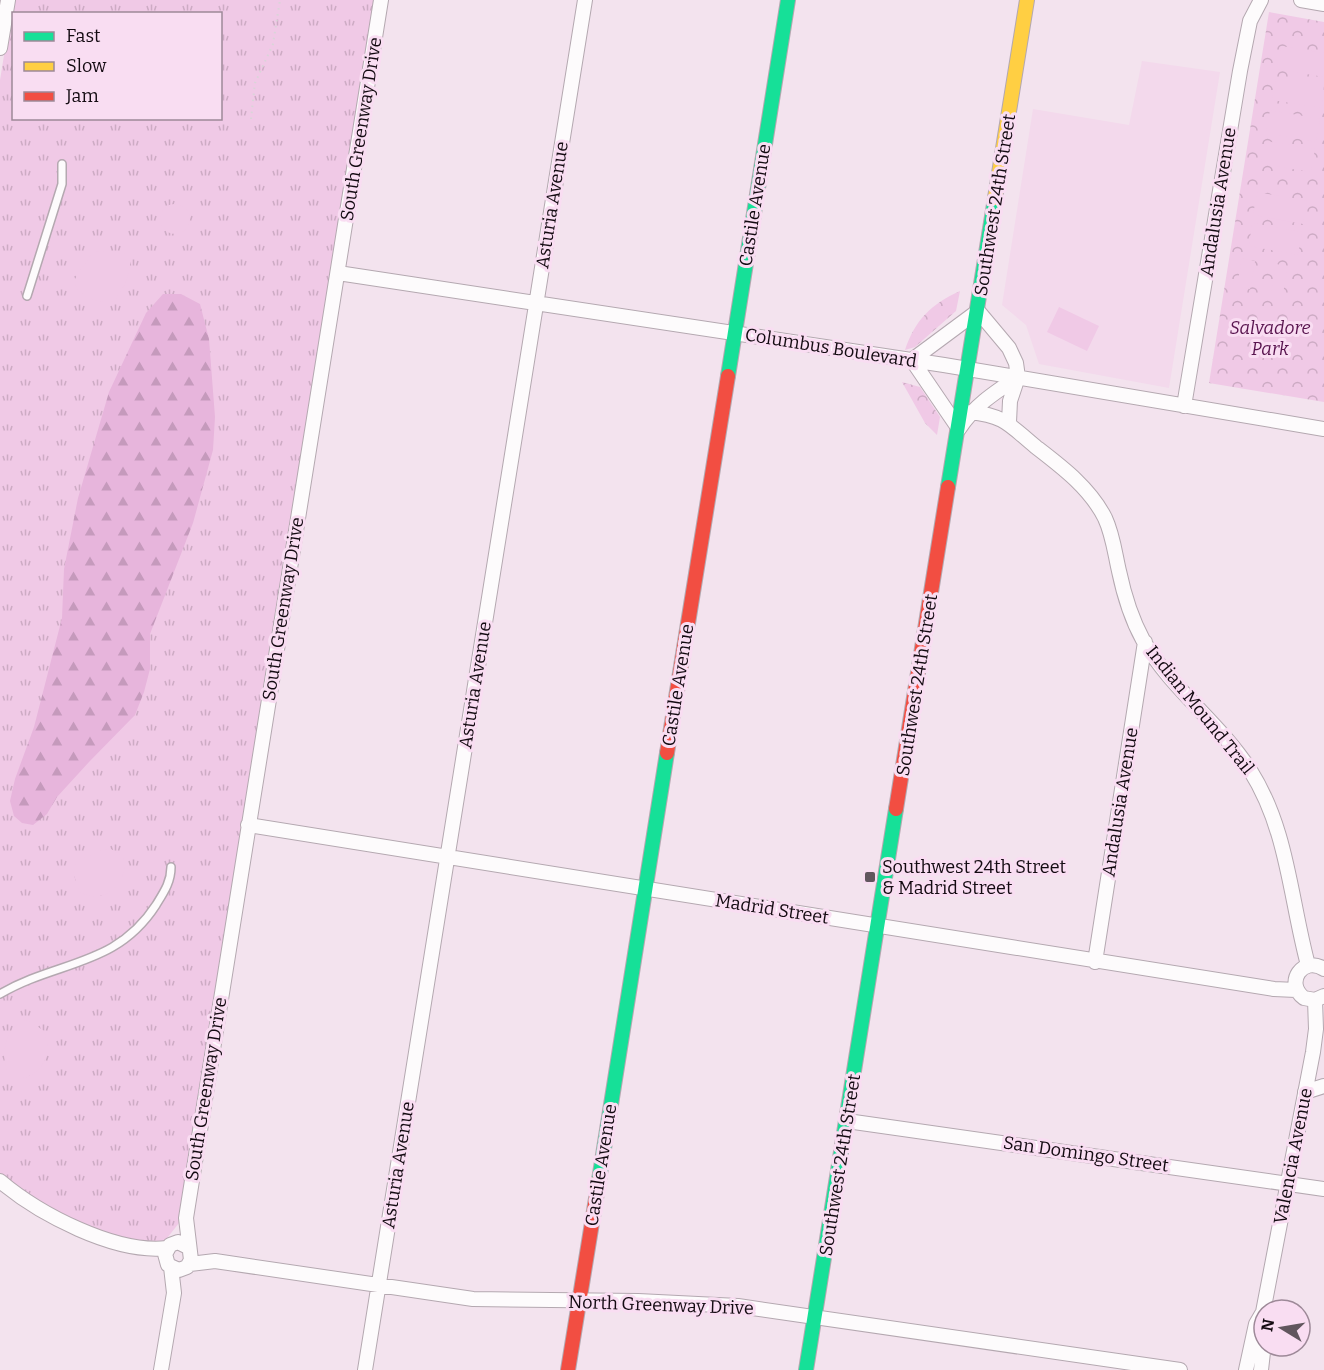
<svg xmlns="http://www.w3.org/2000/svg" width="1324" height="1370" viewBox="0 0 1324 1370" font-family="Bitter,serif">
	<style>
		.built { fill: #f3d9ec }
		.grass { fill: url(#grass-tufts); fill-rule: evenodd }
		.forest { fill: url(#forest-firs) }
		.park { fill: url(#park-crowns) }
		.pitch { fill: #f0c9e6 }
		.lines { fill: none; stroke-linecap: round; stroke-linejoin: round }
		.lane-casing { stroke: #b4a8b0; stroke-width: 10 }
		.street-casing { stroke: #b4a8b0; stroke-width: 16 }
		.fast-casing { stroke: #b4a8b0; stroke-width: 16 }
		.slow-casing { stroke: #b4a8b0; stroke-width: 16 }
		.jam-casing { stroke: #b4a8b0; stroke-width: 16 }
		.path { stroke: #d9d5d8; stroke-width: 2; stroke-dasharray: 1.5 4.5; stroke-linecap: butt }
		.lane { stroke: #fdfbfc; stroke-width: 7 }
		.street { stroke: #fdfbfc; stroke-width: 14 }
		.fast { stroke: #16e098; stroke-width: 14 }
		.slow { stroke: #ffcf43; stroke-width: 14 }
		.jam { stroke: #f24e42; stroke-width: 14 }
		.poi-dot { fill: #61565e; stroke: #f9ddf2; stroke-width: 2 }
		.labels { text-anchor: middle; dominant-baseline: central; stroke-width: 6; stroke-linejoin: round; paint-order: stroke }
		.street-label { font-size: 18px; fill: #130a11; stroke: #f9ddf2 }
		.park-label { font-size: 18px; font-style: italic; fill: #58134e; stroke: #f9ddf2 }
		.poi-label { font-size: 18px; fill: #130a11; stroke: #f9ddf2; text-anchor: start }
	</style>
	<defs>
		<pattern id="grass-tufts" width="24" height="20" patternUnits="userSpaceOnUse" patternTransform="scale(1.5)"><rect width="24" height="20" fill="#f0c9e6"/><path d="M3 7l-1-3M5 7V3M7 7l1-3M15 17l-1-3M17 17v-4M19 17l1-3" fill="none" stroke="#cdabc4"/></pattern>
		<pattern id="forest-firs" width="22" height="20" patternUnits="userSpaceOnUse" patternTransform="scale(1.5)"><rect width="22" height="20" fill="#e7b5dc"/><path d="M5 1l3.5 6h-7zM16 11l3.5 6h-7z" fill="#c59abc"/></pattern>
		<pattern id="park-crowns" width="20" height="18" patternUnits="userSpaceOnUse" patternTransform="scale(1.5)"><rect width="20" height="18" fill="#f0c9e6"/><path d="M2 6a3 3 0 1 1 6 0M12 15a3 3 0 1 1 6 0" fill="none" stroke="#cdabc4"/></pattern>
	</defs>
	<rect width="100%" height="100%" fill="#f3e3ee"/>
	<!-- built -->
	<path class="built" d="M1142 61 1220 72 1169 388 1039 364 1026 325 1002 305 1033 109 1129 125Z"/>
	<!-- grass -->
	<path class="grass" d="M13 0H375L183 1201 179 1223 164 1242C106 1244 45 1210 0 1175V80ZM14 14H220V118H14Z"/>
	<!-- forest -->
	<path class="forest" d="M163 294H181L200 304 209 339 215 417 213 450 193 523 150 634V669L144 692 135 715 89 762 57 797 47 814 33 825 22 823 14 816 10 801 15 779 34 727 62 618 64 569 78 498 109 392 146 313Z"/>
	<!-- park -->
	<path class="park" d="M1269 12 1324 22V402L1209 383Z
		M960 291 956 311 915 347 905 350C915 320 931 304 960 291Z
		M902 382 920 387 940 417 937 435 925 423Z"/>
	<!-- pitch -->
	<path class="pitch" d="M1281 46 1324 53V77L1277 69Z
		M1276 77 1324 85 1322 108 1272 100Z
		M1270 110 1320 119 1316 142 1266 133Z
		M1265 141 1315 149 1311 172 1261 164Z
		M1257 192 1307 201 1303 224 1253 215Z
		M160 219a15 15 0 1 1 30 0a15 15 0 1 1-30 0Z
		M1252 223 1302 232 1298 255 1249 246Z
		M97 251 126 254 130 258C132 271 123 291 114 301 99 304 73 296 75 279L91 254Z
		M1242 258 1255 261 1250 289 1237 286Z
		M1276 264 1288 266 1283 294 1271 292Z
		M1059 307 1099 326 1087 351 1047 332Z
		M111 849 123 856C131 881 104 907 80 892L73 873 76 861 103 850Z
		M28 1020 44 1031C52 1051 45 1073 23 1078L7 1070C0 1053 7 1023 28 1020Z"/>
	<g class="lines">
		<defs>
			<path id="lane" d="M27 296 62 184V164
				M0 994C58 960 116 967 156 905 164 892 171 882 171 867"/>
			<path id="street" d="M1301 0 1324 4
				M0 48 8 0
				M338 273 944 365 1324 429
				M1184 406 1240 71 1250 21 1261 0
				M970 412C1006 416 1009 425 1036 447 1062 467 1090 488 1105 518 1113 535 1115 554 1119 571 1124 595 1131 618 1143 640 1171 689 1219 722 1250 770 1288 830 1290 898 1308 965
				M1009 422 1010 401 1018 377 1016 363 1009 348 978 311 912 360 959 429C974 406 994 393 1018 377
				M248 825 1274 989 1296 990
				M1095 962 1145 642
				M1324 969C1303 955 1284 983 1304 998L1315 1000 1324 996
				M1305 1092 1324 1086
				M847 1121 1324 1189
				M0 1181C39 1214 115 1254 167 1248
				M188 1247 178 1242 170 1245 165 1254 168 1265 179 1270 187 1267 191 1260 186 1218 381 0
				M190 1264 215 1261 473 1299 638 1301 738 1306 1180 1370
				M161 1370 174 1293 171 1267
				M365 1370 585 0
				M1246 1370 1256 1324 1263 1312 1313 1052 1316 1029 1315 1000
				M1261 1370 1264 1343"/>
			<path id="fast" d="M728 376 788 0
				M948 487 995 198
				M599 1180 667 753
				M806 1370 896 809"/>
			<path id="slow" d="M995 198 1027 0"/>
			<path id="jam" d="M667 753 728 376
				M896 809 948 487
				M568 1370 599 1180"/>
		</defs>
		<!-- lane casing -->
		<use href="#lane" class="lane-casing"/>
		<!-- street casing -->
		<use href="#street" class="street-casing"/>
		<!-- fast casing -->
		<use href="#fast" class="fast-casing"/>
		<!-- slow casing -->
		<use href="#slow" class="slow-casing"/>
		<!-- jam casing -->
		<use href="#jam" class="jam-casing"/>
		<!-- path -->
		<path class="path" d="M251 119 255 83 273 44 280 0"/>
		<!-- lane -->
		<use href="#lane" class="lane"/>
		<!-- street -->
		<use href="#street" class="street"/>
		<!-- fast -->
		<use href="#fast" class="fast"/>
		<!-- slow -->
		<use href="#slow" class="slow"/>
		<!-- jam -->
		<use href="#jam" class="jam"/>
	</g>
	<!-- markers -->
	<rect class="poi-dot" x="864" y="871" width="12" height="12" rx="3"/>
	<g class="labels">
		<!-- street labels -->
		<g class="street-label">
			<text transform="translate(361 129) rotate(-81)">South Greenway Drive</text>
			<text transform="translate(1218 202) rotate(-81)">Andalusia Avenue</text>
			<text transform="translate(552 205) rotate(-81)">Asturia Avenue</text>
			<text transform="translate(755 205) rotate(-81)">Castile Avenue</text>
			<text transform="translate(995 205) rotate(-81)">Southwest 24th Street</text>
			<text transform="translate(831 348) rotate(9)">Columbus Boulevard</text>
			<text transform="translate(283 609) rotate(-81)">South Greenway Drive</text>
			<text transform="translate(475 685) rotate(-81)">Asturia Avenue</text>
			<text transform="translate(678 685) rotate(-81)">Castile Avenue</text>
			<text transform="translate(917 685) rotate(-81)">Southwest 24th Street</text>
			<text transform="translate(1200 710) rotate(51)">Indian Mound Trail</text>
			<text transform="translate(1120 802) rotate(-81)">Andalusia Avenue</text>
			<text transform="translate(772 909) rotate(9)">Madrid Street</text>
			<text transform="translate(206 1089) rotate(-81)">South Greenway Drive</text>
			<text transform="translate(1086 1154) rotate(8)">San Domingo Street</text>
			<text transform="translate(1293 1156) rotate(-79)">Valencia Avenue</text>
			<text transform="translate(398 1165) rotate(-81)">Asturia Avenue</text>
			<text transform="translate(601 1165) rotate(-81)">Castile Avenue</text>
			<text transform="translate(840 1165) rotate(-81)">Southwest 24th Street</text>
			<text transform="translate(661 1305) rotate(2)">North Greenway Drive</text>
		</g>
		<!-- park labels -->
		<g class="park-label">
			<text x="1270" y="328">Salvadore<tspan x="1270" dy="21">Park</tspan></text>
		</g>
		<!-- poi labels -->
		<g class="poi-label">
			<text x="882" y="867">Southwest 24th Street<tspan x="882" dy="21">&amp; Madrid Street</tspan></text>
		</g>
	</g>
	<!-- legend -->
	<rect x="12" y="12" width="210" height="108" fill="#f9ddf2" stroke="#9d8998" stroke-width="1.5"/>
	<rect x="24" y="32" width="30" height="9" fill="#16e098" stroke="#9d8998" stroke-width="1.5"/>
	<text x="66" y="42" font-size="18" fill="#130a11">Fast</text>
	<rect x="24" y="62" width="30" height="9" fill="#ffcf43" stroke="#9d8998" stroke-width="1.5"/>
	<text x="66" y="72" font-size="18" fill="#130a11">Slow</text>
	<rect x="24" y="92" width="30" height="9" fill="#f24e42" stroke="#9d8998" stroke-width="1.5"/>
	<text x="66" y="102" font-size="18" fill="#130a11">Jam</text>
	<!-- north arrow -->
	<g transform="translate(1282 1328) rotate(281)"><circle r="28" fill="#f9ddf2" stroke="#9d8998" stroke-width="1.5"/>
	<path d="M0-4.5L10 22L0 15L-10 22Z" fill="#61565e"/>
	<text y="-9" font-size="16" font-weight="bold" text-anchor="middle" fill="#130a11">N</text>
	</g>
</svg>
